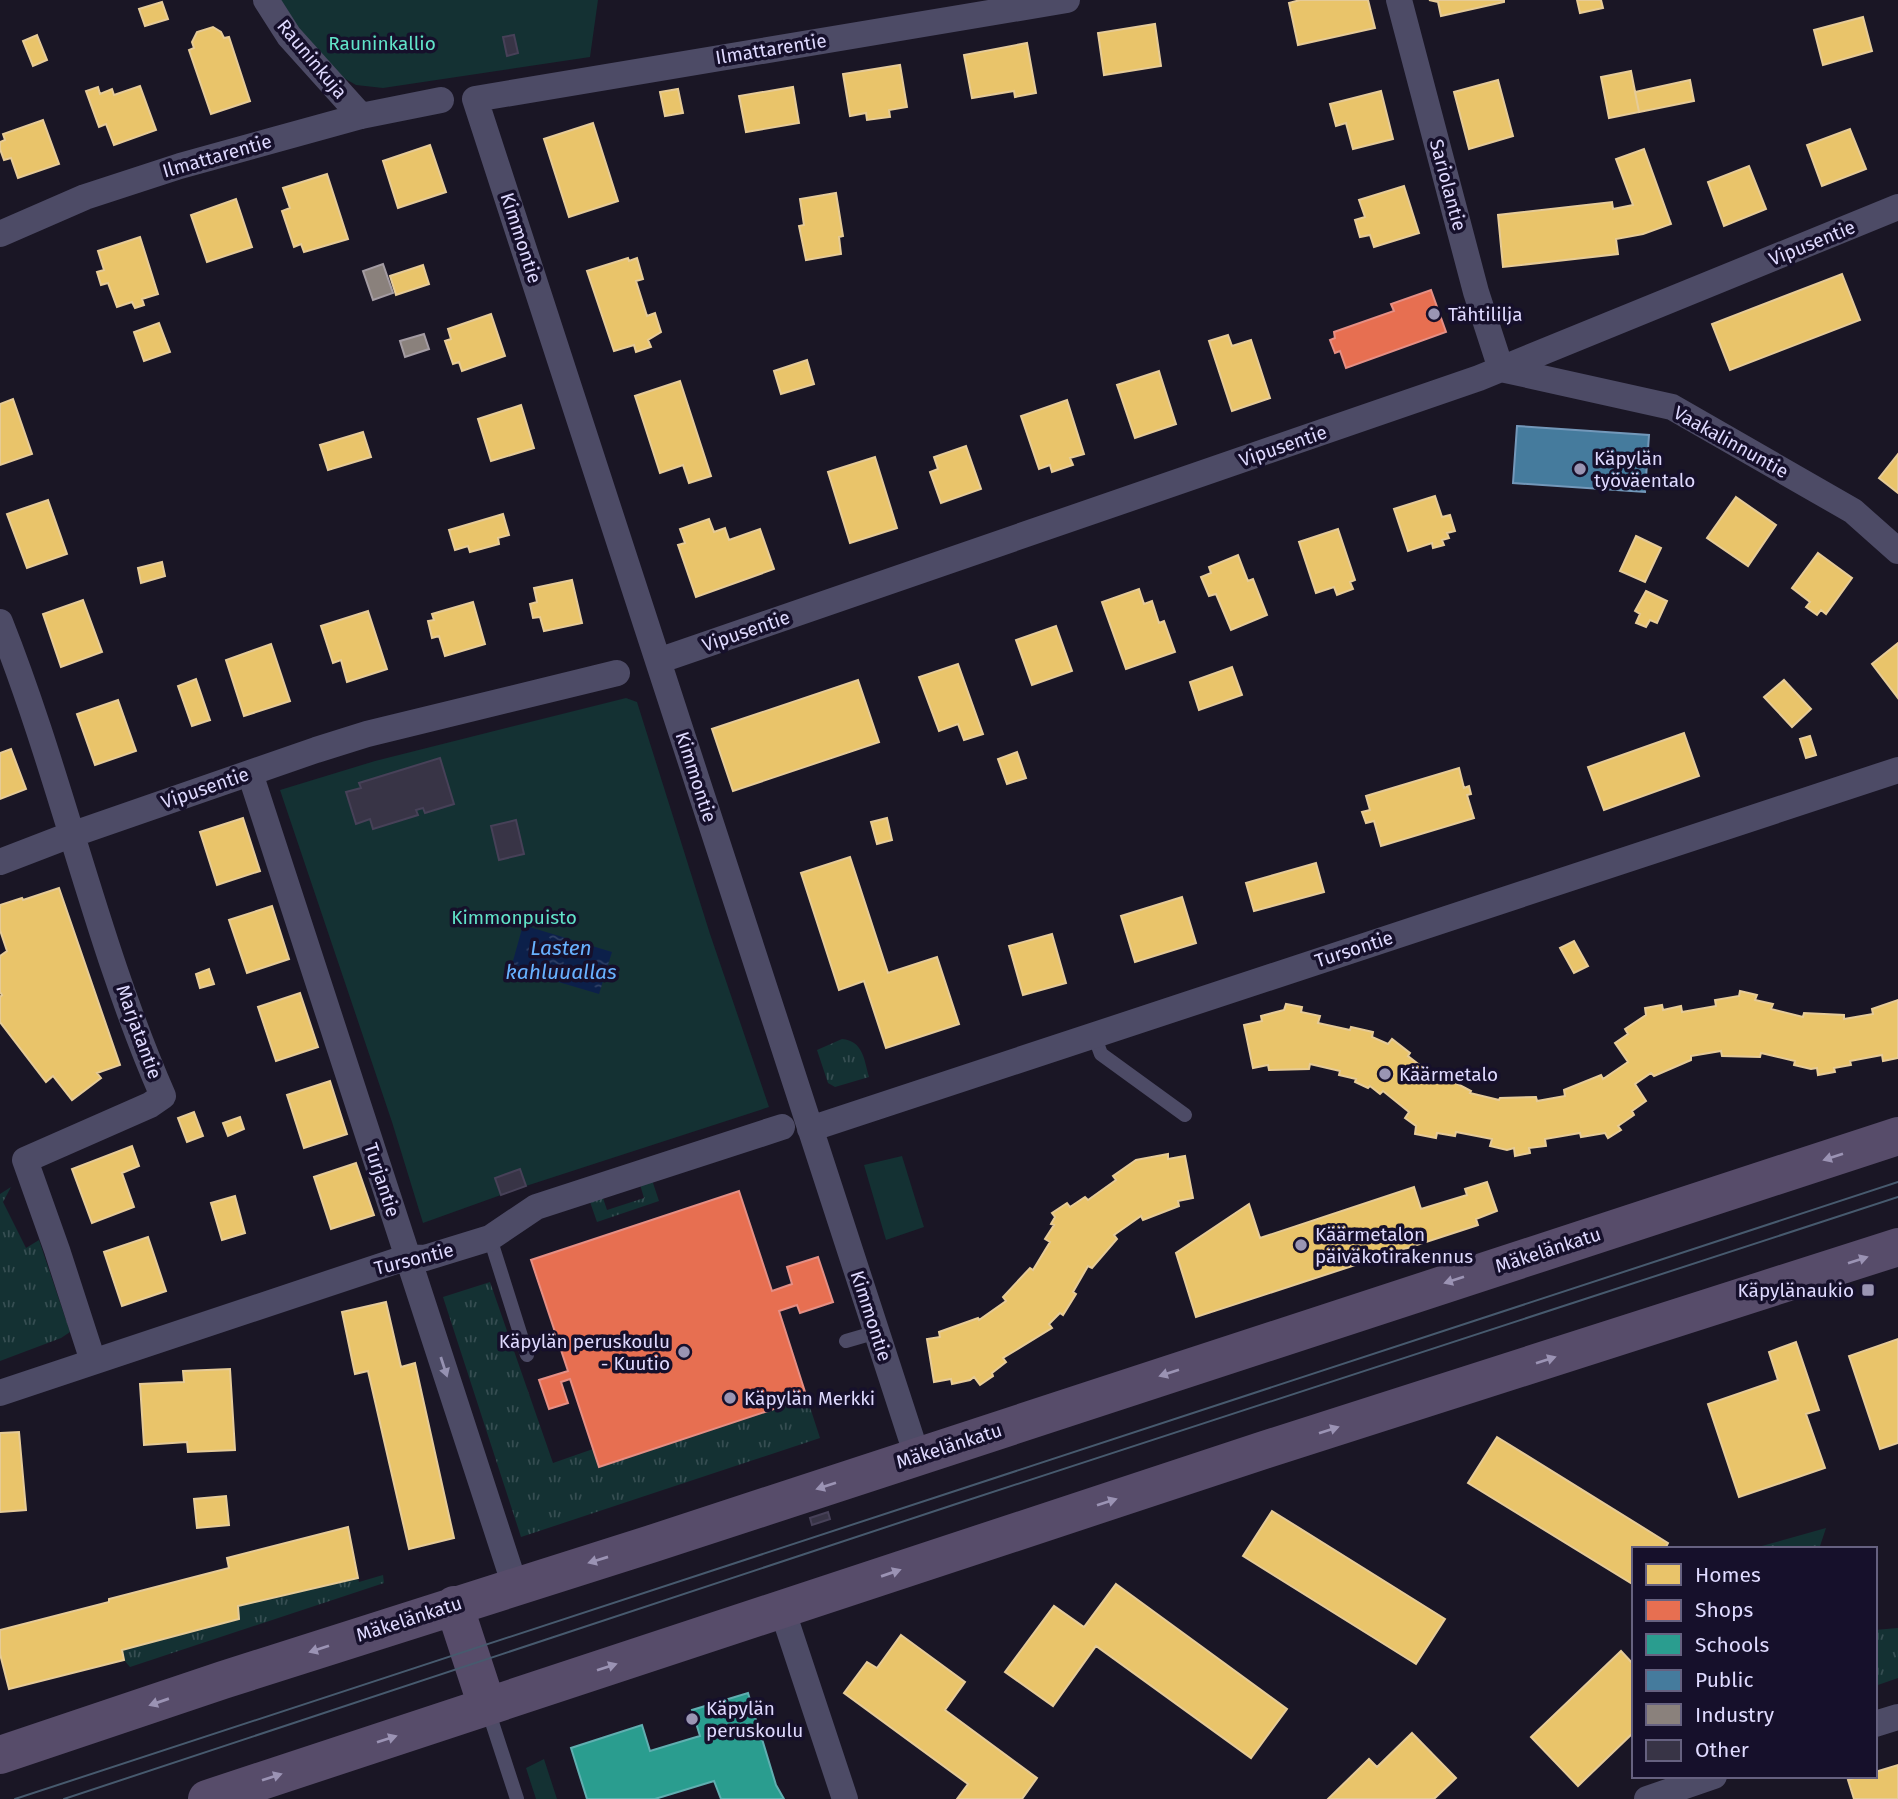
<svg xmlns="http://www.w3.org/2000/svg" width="1898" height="1799" viewBox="0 0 1898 1799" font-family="'Fira Sans',sans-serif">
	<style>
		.grass { fill: url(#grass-tufts) }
		.park { fill: #143133 }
		.water { fill: url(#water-ripples) }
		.homes { fill: #e9c46a; stroke: #e6cb97; stroke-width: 2 }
		.shops { fill: #e76f51; stroke: #e58f85; stroke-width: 2 }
		.schools { fill: #2a9d8f; stroke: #60afb1; stroke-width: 2 }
		.public { fill: #457b9d; stroke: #7398ba; stroke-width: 2 }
		.industry { fill: #8a817c; stroke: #a49ca3; stroke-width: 2 }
		.building { fill: #383446; stroke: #474158; stroke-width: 2 }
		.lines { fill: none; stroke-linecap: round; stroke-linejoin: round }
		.service { stroke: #4d4b66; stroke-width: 14 }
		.minor { stroke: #4d4b66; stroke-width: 26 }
		.primary { stroke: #574c6a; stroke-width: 38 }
		.tram { stroke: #475a6e; stroke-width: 2 }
		.oneway { fill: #9b93b4 }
		.oneway2 { fill: #9692b2 }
		.poi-dot { fill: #9a95b3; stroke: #16102b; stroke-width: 2.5 }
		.labels { text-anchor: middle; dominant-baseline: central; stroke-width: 7; stroke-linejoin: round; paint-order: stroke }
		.park-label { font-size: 19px; fill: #61e4c9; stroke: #16102b }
		.street-label { font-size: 19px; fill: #dfdaff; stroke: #16102b }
		.poi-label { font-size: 19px; fill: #dfdaff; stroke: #16102b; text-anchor: start }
		.water-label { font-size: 21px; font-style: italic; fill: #68b2ff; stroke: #16102b }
	</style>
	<defs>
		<pattern id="grass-tufts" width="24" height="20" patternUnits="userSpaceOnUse" patternTransform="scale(1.75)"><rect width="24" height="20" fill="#143133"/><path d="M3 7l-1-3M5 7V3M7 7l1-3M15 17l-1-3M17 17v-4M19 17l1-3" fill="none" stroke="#364e52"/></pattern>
		<pattern id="water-ripples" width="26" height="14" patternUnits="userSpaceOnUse" patternTransform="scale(1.75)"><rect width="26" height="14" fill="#0c204a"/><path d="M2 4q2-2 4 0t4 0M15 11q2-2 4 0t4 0" fill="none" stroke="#2f4065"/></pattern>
	</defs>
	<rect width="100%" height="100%" fill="#1a1625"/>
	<!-- grass -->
	<path class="grass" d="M842 1039C863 1041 864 1059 869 1077L835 1087 828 1083 817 1050Z
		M651 1177 659 1201 597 1222 589 1199 602 1195 607 1210 644 1198 639 1181Z
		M11 1187 3 1202 26 1248 39 1240 70 1332 61 1338 0 1361V1194Z
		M490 1282 553 1463 593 1449 600 1467 807 1398 820 1438 521 1537 443 1297Z
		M1826 1528 1819 1549H1751Z
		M383 1575 384 1583 130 1667 124 1660 122 1650 238 1606 358 1578 359 1582Z
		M1898 1628V1678L1875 1686V1630Z"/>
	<!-- park -->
	<path class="park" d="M276 0H598L590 57 383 88 356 85 335 73Z
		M626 698 637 702 710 934 769 1107 526 1186 423 1223 392 1122 280 790 375 761Z
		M902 1156 924 1227 886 1240 864 1165Z
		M544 1759 557 1799H536L526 1768Z"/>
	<!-- water -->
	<path class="water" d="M523 925 612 952 599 994 511 968Z"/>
	<!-- homes -->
	<path class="homes" d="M1300 0H1368L1375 28 1298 45 1289 3Z
		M1429 0H1504V2L1441 16 1438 2Z
		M1577 0H1601L1603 8 1580 13Z
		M162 2 168 19 145 26 139 9Z
		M1863 17 1872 51 1823 65 1814 30Z
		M1155 24 1161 66 1104 75 1098 33Z
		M213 27 221 32 224 38 229 37 250 101 211 114 189 50 194 48 192 42 197 32Z
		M37 35 47 60 33 66 23 41Z
		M1027 43 1036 93 1015 97 1014 91 972 98 964 55Z
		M900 65 907 107 889 110 890 117 867 120 866 113 850 116 843 74Z
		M1631 71 1639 112 1609 118 1601 77Z
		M1498 80 1513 136 1469 149 1454 92Z
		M1690 80 1694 101 1639 112 1635 92Z
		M140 86 156 130 114 145 106 124 99 127 86 91 98 87 100 94 112 89 114 95Z
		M793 87 799 123 746 132 739 96Z
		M678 89 683 113 665 116 660 92Z
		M1381 91 1393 139 1353 149 1346 123 1336 126 1330 104Z
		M43 120 59 164 18 178 11 158 4 160 0 149V142L5 140 3 134Z
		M593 123 618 201 569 217 544 139Z
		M1850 129 1866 169 1822 186 1807 145Z
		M430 145 446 192 398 208 383 161Z
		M1644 149 1671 224 1643 234 1616 239 1618 254 1503 267 1498 215 1612 202 1613 209 1633 205 1616 159Z
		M1749 166 1766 209 1724 226 1708 182Z
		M327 174 348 239 304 252 301 244 294 247 282 211 290 208 283 188Z
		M1404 186 1419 233 1374 247 1370 235 1360 237 1355 220 1365 217 1359 200Z
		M836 193 843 236 839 237 841 254 806 260 799 226 804 225 800 199Z
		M236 199 252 247 207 262 191 215Z
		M140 237 158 294 142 299 144 305 135 308 132 302 117 307 108 283 101 285 97 272 104 270 98 251Z
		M628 258 629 261 637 258 643 279 636 281 647 316 655 313 661 332 648 340 651 347 636 352 634 345 614 351 587 271Z
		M423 265 429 284 396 295 390 276Z
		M1842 274 1860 320 1730 370 1712 324Z
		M491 314 505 356 462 371 459 362 453 364 445 341 451 339 448 329Z
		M159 323 170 352 144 361 134 332Z
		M1228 335 1232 346 1251 340 1270 398 1232 411 1209 341Z
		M807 360 814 384 781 394 774 371Z
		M1159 371 1176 424 1135 438 1117 385Z
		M680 381 711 476 689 483 683 465 660 473 635 396Z
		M13 399 32 454 0 465V404Z
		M1067 400 1084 454 1070 458 1073 465 1052 472 1050 465 1039 469 1021 416Z
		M521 405 534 448 491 461 478 419Z
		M363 432 371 457 328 470 320 445Z
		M966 446 981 489 941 503 930 472 938 469 934 457Z
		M1898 454V493L1879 478Z
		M875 457 897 528 850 543 828 472Z
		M1435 496 1442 517 1450 515 1455 531 1447 533 1449 538 1442 540 1444 545 1433 548 1432 543 1408 551 1394 509Z
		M1736 497 1776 525 1748 566 1707 538Z
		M48 500 67 554 27 568 7 514Z
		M503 514 509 535 498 538 499 544 470 552 468 546 455 550 449 530Z
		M709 519 714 532 725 528 729 540 760 529 774 569 696 597 678 545 685 543 680 529Z
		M1338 529 1355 580 1350 582 1353 589 1337 595 1334 587 1316 593 1299 542Z
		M1636 536 1661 548 1645 582 1620 571Z
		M1818 553 1852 578 1826 614 1821 610 1817 615 1806 607 1810 602 1792 588Z
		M1238 555 1248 581 1253 579 1267 615 1231 630 1216 594 1209 596 1201 577 1211 573 1209 567Z
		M162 562 165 576 141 583 138 568Z
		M572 580 582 623 544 631 540 617 533 618 530 604 537 602 534 588Z
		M1139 589 1144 604 1152 601 1159 623 1164 621 1175 652 1126 669 1102 602Z
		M1646 591 1667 601 1657 623 1650 620 1646 627 1636 623 1640 614 1635 611Z
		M83 600 102 652 61 667 43 614Z
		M473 602 485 644 445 656 439 636 432 638 428 621 434 620 432 614Z
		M368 611 387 669 347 682 341 660 333 663 321 626Z
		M1056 626 1072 671 1032 685 1016 640Z
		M1898 643V698L1872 664Z
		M271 644 290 701 244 716 226 660Z
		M958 664 983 734 964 740 958 724 939 731 919 677Z
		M1232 667 1242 695 1199 710 1190 682Z
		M196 679 210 720 192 726 178 686Z
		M858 680 879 742 733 791 712 729Z
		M1784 680 1811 709 1792 727 1764 697Z
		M118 700 136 751 95 765 77 714Z
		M1684 733 1699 776 1604 810 1588 767Z
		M1810 736 1816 755 1806 758 1800 739Z
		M11 749 26 789 0 799V753Z
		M1017 752 1026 778 1007 784 998 759Z
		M1459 768 1464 788 1469 786 1471 794 1467 795 1474 818 1381 846 1374 821 1366 823 1362 812 1370 810 1366 796Z
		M243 818 260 871 217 885 200 832Z
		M887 818 892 840 877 844 871 822Z
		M850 857 888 973 937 957 959 1024 886 1048 864 981 839 990 801 873Z
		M1316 863 1324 892 1254 911 1246 883Z
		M59 888 120 1065 97 1073 101 1078 72 1100 53 1076 46 1082 0 1022V997L2 995 0 992V956L7 951 0 930V905L22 898 23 900Z
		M1182 897 1196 943 1135 962 1121 916Z
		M272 906 289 959 247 973 229 920Z
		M1052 934 1066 983 1023 995 1009 946Z
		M1574 941 1588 966 1574 973 1560 948Z
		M209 969 214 984 200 988 196 974Z
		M1740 991 1757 995 1755 1000 1773 1004 1771 1009 1803 1017 1804 1013 1844 1015V1019L1873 1014 1872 1009 1898 1000V1058L1883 1061 1882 1055 1850 1061 1851 1065 1834 1068 1835 1072 1818 1075 1817 1068 1811 1069 1794 1065 1795 1061 1761 1053 1760 1057 1722 1056 1721 1051 1691 1056V1060L1654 1076 1651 1073 1635 1084 1646 1101 1632 1111 1634 1115 1618 1126 1621 1130 1608 1138 1605 1133 1581 1137 1580 1133 1545 1139 1546 1146 1529 1148 1530 1153 1515 1156 1514 1148 1507 1150 1490 1146 1492 1139 1456 1132 1455 1136 1437 1133 1436 1138 1415 1134 1416 1126 1405 1118 1409 1112 1383 1091 1380 1094 1370 1086 1368 1088 1355 1082 1356 1079 1339 1075 1340 1071 1310 1064 1309 1069 1269 1070 1268 1065 1253 1068 1244 1025 1262 1021 1261 1016 1284 1010 1286 1004 1302 1007 1301 1012 1320 1016 1318 1023 1350 1030 1351 1027 1373 1032 1372 1037 1388 1044 1392 1039 1410 1053 1408 1056 1435 1077 1437 1073 1471 1091 1470 1093 1499 1100 1500 1098 1536 1097 1537 1101 1565 1096 1564 1090 1601 1075 1603 1079 1628 1062 1615 1043 1628 1034 1625 1029 1646 1015 1645 1008 1662 1005 1663 1010 1681 1006 1682 1012 1716 1006 1715 1000 1739 996Z
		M300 993 318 1047 276 1061 258 1007Z
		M330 1081 347 1134 304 1148 287 1095Z
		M194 1112 203 1136 187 1142 178 1118Z
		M240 1117 244 1129 228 1136 223 1123Z
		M132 1146 139 1166 122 1173 134 1207 92 1223 72 1169Z
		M1168 1154V1159L1185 1156 1193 1198 1178 1201 1179 1206 1143 1220 1141 1216 1114 1235 1117 1239 1092 1268 1088 1266 1073 1292 1076 1294 1063 1315 1060 1313 1049 1324 1052 1328 1003 1358 1006 1362 992 1373 993 1376 980 1385 974 1377 970 1380 952 1384 951 1379 934 1382 927 1339 940 1337 939 1332 978 1318 979 1320 1006 1301 1003 1297 1030 1268 1033 1270 1050 1242 1045 1239 1054 1225 1051 1224 1055 1217 1052 1213 1067 1203 1070 1207 1085 1197 1088 1200 1116 1180 1113 1176 1136 1160Z
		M356 1163 374 1215 331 1229 314 1177Z
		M1487 1182 1497 1211 1476 1219 1478 1225 1196 1317 1176 1253 1249 1204 1260 1238 1414 1187 1421 1209 1467 1195 1465 1189Z
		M235 1196 245 1233 222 1240 211 1203Z
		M148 1237 166 1291 122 1306 104 1252Z
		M386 1302 401 1367 415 1363 454 1538 409 1549 368 1371 355 1374 342 1312Z
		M1898 1339V1443L1880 1449 1849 1356Z
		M1796 1342 1819 1410 1806 1414 1825 1468 1739 1497 1708 1404 1778 1380 1769 1352Z
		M230 1369 235 1450 188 1452 187 1442 144 1445 140 1384 184 1382 183 1371Z
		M19 1432 26 1510 0 1512V1433Z
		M1497 1437 1668 1543 1665 1549H1634V1585L1468 1483Z
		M226 1496 229 1525 197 1528 194 1499Z
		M1272 1511 1445 1619 1416 1664 1243 1556Z
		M348 1527 358 1578 238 1606 239 1619 122 1650 124 1660 9 1689 0 1654V1630L109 1602V1599L229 1568 227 1558Z
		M1116 1584 1287 1709 1251 1758 1096 1646 1053 1706 1005 1672 1054 1606 1084 1627Z
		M901 1635 965 1682 945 1710 1037 1778 1022 1799H957L968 1784 844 1693 867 1662 877 1668Z
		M1621 1651 1634 1665V1732L1578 1786 1531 1737Z
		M1412 1733 1456 1778 1434 1799H1328L1369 1759 1377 1767Z
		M1898 1765V1799H1854L1848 1780 1861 1776H1875V1772Z"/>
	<!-- shops -->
	<path class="shops" d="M1431 290 1446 332 1346 368 1340 351 1335 353 1330 340 1335 338 1334 332 1394 311 1391 304Z
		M739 1191 772 1291 792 1284 787 1267 818 1257 833 1302 800 1313 797 1305 779 1311 807 1398 599 1467 570 1379 561 1382 568 1403 549 1409 539 1380 568 1371 531 1260Z"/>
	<!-- schools -->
	<path class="schools" d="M748 1693 776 1785 784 1799H721L714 1781 655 1799H587L571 1748 642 1725 650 1751 693 1738 700 1736 692 1710Z"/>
	<!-- public -->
	<path class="public" d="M1517 426 1649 435 1645 492 1513 483Z"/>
	<!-- industry -->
	<path class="industry" d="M383 264 393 293 373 300 363 271Z
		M424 334 429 349 405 357 400 341Z"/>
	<!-- building -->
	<path class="building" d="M514 35 518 53 507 56 503 37Z
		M440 758 454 804 425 813 423 808 416 810 418 815 373 829 370 819 356 824 346 792 361 788 359 783Z
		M516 820 524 854 499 860 491 826Z
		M520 1169 526 1186 501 1195 495 1178Z
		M828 1512 830 1519 812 1525 810 1518Z"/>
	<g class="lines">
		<!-- service -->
		<path class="service" d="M1094 1035 1101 1054 1185 1115
			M490 1238 527 1355
			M846 1341 877 1332
			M487 1707 517 1799"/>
		<!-- minor -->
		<path class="minor" d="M266 0 289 36 361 116
			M1399 0 1476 292 1501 369 1672 407 1853 511 1898 551
			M0 234 85 197 180 166 361 116 441 100
			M0 622C62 778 96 943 163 1096L150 1105 25 1160 57 1250 93 1361
			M658 661 1479 378 1898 207
			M250 773 515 1586
			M0 862 65 837 316 750 367 734 617 673
			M810 1129 1898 770
			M0 1393 408 1257 425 1258 490 1238 536 1207 782 1127
			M917 1456 475 99 1067 0
			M782 1609 845 1799
			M1875 1724 1898 1717
			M1647 1799 1714 1776"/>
		<!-- primary -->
		<path class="primary" d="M454 1605 487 1706
			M0 1755 223 1680 651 1544 1898 1136
			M207 1799 1264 1450 1898 1247"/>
		<!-- tram -->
		<path class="tram" d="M15 1799 1898 1182
			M64 1799 953 1505 1898 1197"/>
	</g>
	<!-- one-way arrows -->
	<defs><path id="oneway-solid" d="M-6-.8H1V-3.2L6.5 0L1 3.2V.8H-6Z" transform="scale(1.75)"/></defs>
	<g class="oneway">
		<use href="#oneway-solid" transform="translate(1833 1157) rotate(162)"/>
		<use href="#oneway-solid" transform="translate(1858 1260) rotate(-18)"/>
		<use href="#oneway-solid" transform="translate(1454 1280) rotate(162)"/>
		<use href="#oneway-solid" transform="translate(1546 1360) rotate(-18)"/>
		<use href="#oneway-solid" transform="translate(1169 1373) rotate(162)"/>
		<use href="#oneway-solid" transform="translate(1329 1430) rotate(-18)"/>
		<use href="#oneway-solid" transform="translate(826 1486) rotate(162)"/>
		<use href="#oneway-solid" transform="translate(1107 1502) rotate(-18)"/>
		<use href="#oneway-solid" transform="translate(598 1560) rotate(163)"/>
		<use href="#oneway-solid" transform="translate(891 1573) rotate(-19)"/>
		<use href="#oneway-solid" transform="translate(319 1649) rotate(162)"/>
		<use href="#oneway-solid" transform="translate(607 1667) rotate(-18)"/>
		<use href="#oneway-solid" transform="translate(159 1702) rotate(161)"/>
		<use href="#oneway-solid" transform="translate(387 1739) rotate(-18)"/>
		<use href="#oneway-solid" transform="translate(272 1777) rotate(-18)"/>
	</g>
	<use class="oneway2" href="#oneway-solid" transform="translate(444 1367) rotate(72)"/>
	<!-- markers -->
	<g class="poi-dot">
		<circle cx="1434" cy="314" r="7"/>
		<circle cx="1580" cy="469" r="7"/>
		<circle cx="1385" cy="1074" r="7"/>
		<circle cx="1301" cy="1245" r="7"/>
		<rect x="1861" y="1283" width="14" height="14" rx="3.5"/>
		<circle cx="684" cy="1352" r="7"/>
		<circle cx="730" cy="1398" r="7"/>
		<circle cx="692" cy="1719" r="7"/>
	</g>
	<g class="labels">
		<!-- park labels -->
		<g class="park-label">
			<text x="382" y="43">Rauninkallio</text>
			<text x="514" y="917">Kimmonpuisto</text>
		</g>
		<!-- street labels -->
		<g class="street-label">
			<text transform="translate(771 49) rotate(-9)">Ilmattarentie</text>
			<text transform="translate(312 59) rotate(50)">Rauninkuja</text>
			<text transform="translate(217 156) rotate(-16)">Ilmattarentie</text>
			<text transform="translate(1448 185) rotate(75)">Sariolantie</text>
			<text transform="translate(521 238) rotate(72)">Kimmontie</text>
			<text transform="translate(1812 243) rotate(-22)">Vipusentie</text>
			<text transform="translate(1731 442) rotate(29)">Vaakalinnuntie</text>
			<text transform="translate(1283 446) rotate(-19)">Vipusentie</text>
			<text transform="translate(746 631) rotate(-19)">Vipusentie</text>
			<text transform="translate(696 777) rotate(72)">Kimmontie</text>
			<text transform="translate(205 788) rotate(-19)">Vipusentie</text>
			<text transform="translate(1354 949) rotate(-18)">Tursontie</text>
			<text transform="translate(139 1032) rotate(70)">Marjatantie</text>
			<text transform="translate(382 1180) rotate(72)">Turjantie</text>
			<text transform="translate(1548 1250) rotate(-18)">Mäkelänkatu</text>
			<text transform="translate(414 1259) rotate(-14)">Tursontie</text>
			<text transform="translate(871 1316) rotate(72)">Kimmontie</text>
			<text transform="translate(949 1446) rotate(-18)">Mäkelänkatu</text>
			<text transform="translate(409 1619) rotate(-18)">Mäkelänkatu</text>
		</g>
		<!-- poi labels -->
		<g class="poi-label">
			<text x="1448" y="314">Tähtililja</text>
			<text x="1594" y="458">Käpylän<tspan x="1594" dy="22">työväentalo</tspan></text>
			<text x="1399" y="1074">Käärmetalo</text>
			<text x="1315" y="1234">Käärmetalon<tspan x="1315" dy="22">päiväkotirakennus</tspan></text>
			<text x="1854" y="1290" text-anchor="end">Käpylänaukio</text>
			<text x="670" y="1341" text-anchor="end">Käpylän peruskoulu<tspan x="670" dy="22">- Kuutio</tspan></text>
			<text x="744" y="1398">Käpylän Merkki</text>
			<text x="706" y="1708">Käpylän<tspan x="706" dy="22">peruskoulu</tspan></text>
		</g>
		<!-- water labels -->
		<g class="water-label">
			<text x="561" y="948">Lasten<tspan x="561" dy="24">kahluuallas</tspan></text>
		</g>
	</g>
	<!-- legend -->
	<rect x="1632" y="1547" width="245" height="231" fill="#16102b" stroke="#666180" stroke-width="2"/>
	<rect x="1646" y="1564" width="35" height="21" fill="#e9c46a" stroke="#666180" stroke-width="2"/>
	<text x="1695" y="1582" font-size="21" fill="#dfdaff">Homes</text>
	<rect x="1646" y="1600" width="35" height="21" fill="#e76f51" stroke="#666180" stroke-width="2"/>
	<text x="1695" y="1617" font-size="21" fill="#dfdaff">Shops</text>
	<rect x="1646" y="1634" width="35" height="21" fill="#2a9d8f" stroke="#666180" stroke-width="2"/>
	<text x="1695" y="1652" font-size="21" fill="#dfdaff">Schools</text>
	<rect x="1646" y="1670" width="35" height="21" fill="#457b9d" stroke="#666180" stroke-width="2"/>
	<text x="1695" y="1687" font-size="21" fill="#dfdaff">Public</text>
	<rect x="1646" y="1704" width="35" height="21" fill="#8a817c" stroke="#666180" stroke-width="2"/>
	<text x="1695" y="1722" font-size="21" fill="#dfdaff">Industry</text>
	<rect x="1646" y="1740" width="35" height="21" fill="#383446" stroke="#666180" stroke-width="2"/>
	<text x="1695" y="1757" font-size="21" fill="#dfdaff">Other</text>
</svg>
